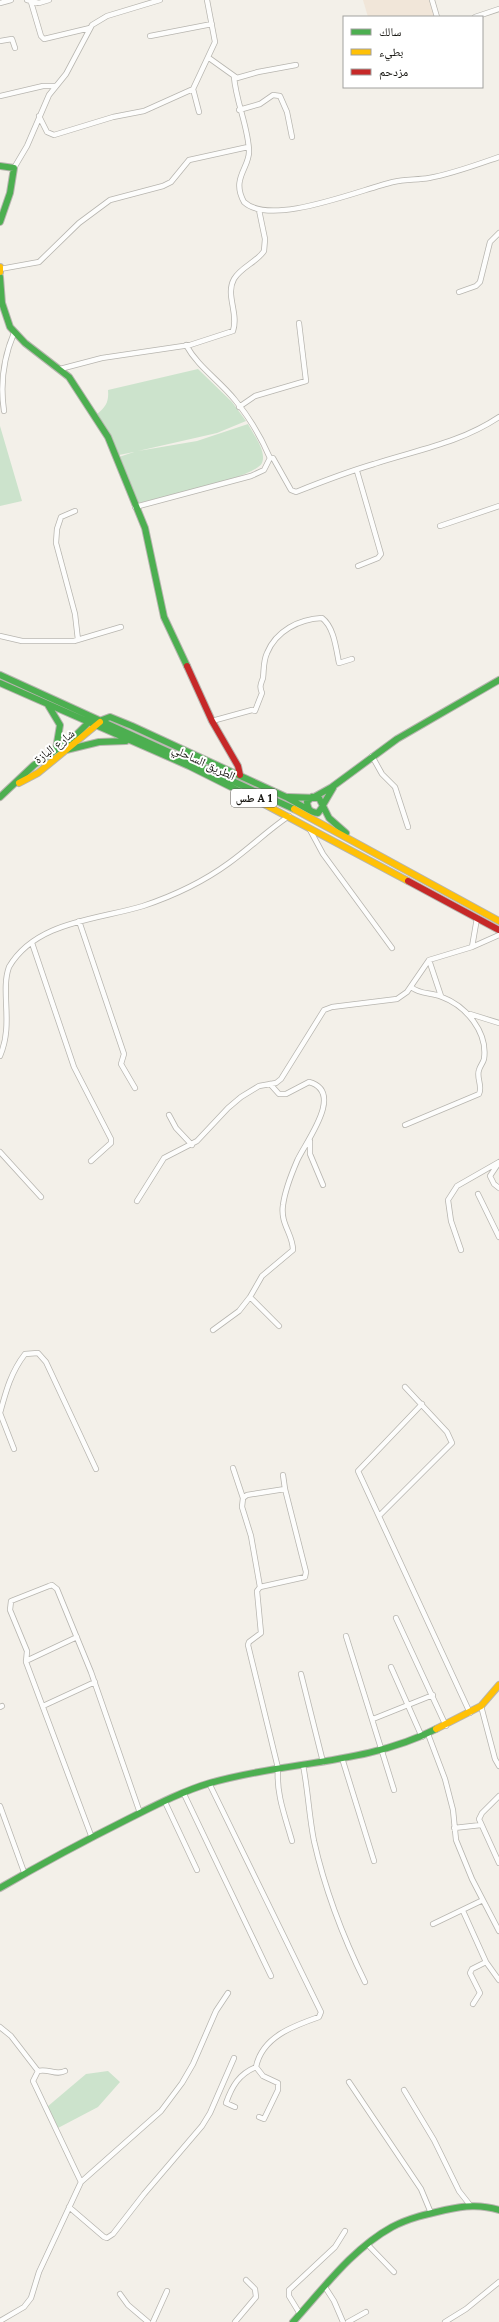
<svg xmlns="http://www.w3.org/2000/svg" width="499" height="2322" viewBox="0 0 499 2322" font-family="Lora,'Noto Naskh Arabic',serif">
	<style>
		.education { fill: #f1e6d9 }
		.green { fill: #cce3cc }
		.lines { fill: none; stroke-linecap: round; stroke-linejoin: round }
		.street-casing { stroke: #b7b5af; stroke-width: 6 }
		.fast-casing { stroke: #b7b5af; stroke-width: 8 }
		.slow-casing { stroke: #b7b5af; stroke-width: 8 }
		.jam-casing { stroke: #b7b5af; stroke-width: 8 }
		.street { stroke: #fdfdfc; stroke-width: 4.5 }
		.fast { stroke: #4caf50; stroke-width: 6 }
		.slow { stroke: #ffc107; stroke-width: 6 }
		.jam { stroke: #c62828; stroke-width: 6 }
		.labels { text-anchor: middle; dominant-baseline: central; stroke-width: 4; stroke-linejoin: round; paint-order: stroke }
		.shield { fill: #fff; stroke: #5c5b58; stroke-width: 1 }
		.shield-label { font-size: 11px; font-weight: bold; fill: #161510 }
		.street-label { font-size: 12px; fill: #161510; stroke: #fff }
	</style>
	<rect width="100%" height="100%" fill="#f3f0e9"/>
	<!-- education -->
	<path class="education" d="M363 0H430L435 17H368Z"/>
	<!-- green -->
	<path class="green" d="M198 369 232 402 246 421 217 433 138 451 197 441 248 424C253 434 267 451 262 463 254 479 157 498 135 504L119 457 134 452 119 455 97 414C106 407 109 402 108 390Z
		M0 426 22 501 0 506Z
		M108 2071 120 2082 98 2107 58 2128 47 2107 86 2074Z"/>
	<g class="lines">
		<defs>
			<path id="street" d="M27 0 39 3 49 0
				M432 0 437 17
				M31 2 41 36 44 39 90 28
				M0 3 11 0
				M475 17 499 9
				M150 36 212 24
				M0 41 12 39 15 48
				M209 58 237 78 258 72 296 65
				M234 77C236 102 249 129 249 152 249 168 231 179 244 202 271 227 359 190 393 182 405 179 417 180 429 178 452 174 476 165 499 157
				M0 96 43 86H55
				M239 110 260 104 273 95 280 96 287 112 292 137
				M199 112 193 89 215 42 207 0
				M39 116 47 132 54 135 113 117 144 111 193 89
				M14 168 27 146 49 95 66 74 92 25 107 16 160 0
				M0 269 39 262 79 223 110 200 163 186 171 182 189 160 248 147
				M459 292 476 286 480 282 490 242 499 233
				M186 345C198 367 219 380 235 400 249 417 261 437 270 458
				M60 369 102 358 190 345 233 331C239 313 225 295 234 279 241 267 257 262 264 251L265 239 259 210
				M239 407 255 396 306 381 299 323
				M4 411C0 384 3 359 14 333
				M357 471 381 554 378 558 358 566
				M135 507 251 476 264 470 270 458H273L291 490 296 492C321 482 347 472 374 464 417 450 460 443 499 417
				M75 511 61 517 57 529 56 543 75 614 78 640
				M440 526 499 506
				M0 636 22 641H74L121 627
				M212 721 252 710 255 711 262 693C259 686 261 684 263 678 264 670 263 662 267 653 276 631 299 619 322 618 334 627 336 648 339 663L352 659
				M372 756 382 774 395 787 408 827
				M309 828 323 854 392 948
				M79 921 124 1054 121 1064 135 1088
				M32 943 74 1067 111 1139V1143L91 1161
				M472 947 499 935
				M429 960 441 996
				M470 1014 499 1023
				M0 1056C14 1024 0 992 9 967 36 921 97 920 143 906 173 896 203 882 229 863 250 848 268 830 289 816
				M270 1084 279 1094H286L309 1082C346 1092 304 1144 297 1161 291 1175 285 1190 283 1205 280 1224 293 1234 293 1250L262 1276 250 1297 279 1326
				M169 1115 176 1128 192 1145
				M405 1125 479 1094C483 1086 476 1078 479 1070 480 1066 483 1063 484 1059 488 1032 466 1006 442 997 431 992 421 995 411 987
				M310 1141V1154L323 1185
				M0 1152 41 1197
				M498 1164 490 1176 494 1184 499 1188
				M478 1194 499 1237
				M137 1201 164 1158 197 1141 228 1108 241 1097 259 1086 276 1083 281 1079 324 1010 332 1007 397 999 407 992 429 960 472 947 477 918
				M461 1250 451 1221 448 1200 457 1186 499 1162
				M213 1330 239 1311 250 1297
				M422 1404 358 1471 470 1713
				M0 1413C6 1391 11 1372 25 1354L38 1353 46 1362 96 1469
				M0 1413 14 1449
				M233 1468 243 1498
				M283 1475 285 1489
				M379 1516 452 1443 447 1432 405 1387
				M260 1587 251 1536 242 1507 243 1498 247 1495 285 1489 306 1572 305 1577 260 1587 257 1591 261 1633 249 1642 248 1645 278 1768C276 1794 285 1816 292 1841
				M396 1618 446 1726
				M346 1636 394 1790
				M26 1661 77 1637
				M391 1667 422 1737
				M301 1674 323 1762
				M43 1706 95 1682
				M481 1706 495 1759 499 1766
				M0 1707 2 1706
				M373 1719 433 1695
				M428 1734 445 1779 453 1810 456 1840 472 1879 499 1931
				M342 1758 374 1861
				M303 1765C308 1790 309 1816 314 1841 325 1890 343 1937 365 1982
				M209 1783 321 2012 319 2017C293 2026 262 2037 256 2067L263 2076 278 2083V2090L264 2119 259 2117
				M184 1794 271 1976
				M499 1796 482 1813 479 1819 499 1863
				M165 1802 197 1870
				M0 1806 24 1872
				M454 1828 481 1825
				M92 1838 26 1662 27 1651 10 1610 11 1601 49 1586 52 1585 57 1589 91 1672 140 1813
				M463 1911 486 1962 472 1969 470 1973 480 1993 473 2004
				M433 1924 483 1900
				M486 1962 499 1980
				M0 2027 11 2036 38 2071 33 2081 81 2182
				M38 2071C48 2068 56 2076 65 2071
				M349 2082 421 2189 431 2213
				M404 2090 434 2140 459 2191 470 2205
				M235 2107 226 2103C232 2086 239 2074 256 2067
				M69 2207 104 2237 107 2238 113 2234 144 2194 202 2126 210 2113 234 2058
				M368 2245 394 2272
				M325 2287 334 2301 343 2322
				M120 2294 128 2305 148 2322
				M300 2314 289 2296V2290L335 2247 345 2231
				M0 2321 24 2307 31 2298 39 2272 81 2182 161 2111 182 2083 193 2064 216 2011 228 1993
				M153 2322 167 2291
				M235 2322 256 2297 255 2289 246 2280
				M348 2322 366 2312
				M445 2322 466 2309 499 2282"/>
			<path id="fast" d="M0 166 14 168 10 193 0 222
				M0 277 2 303 10 327 25 343 69 377 108 437 145 528 164 617 187 666
				M0 675 294 809
				M0 683 189 766 249 796
				M48 705 60 725 56 749
				M102 720 110 717 132 726 286 797 309 810
				M66 750 99 742 126 741
				M0 797 34 765 73 738 92 719
				M288 797 319 798 323 806 318 813C310 812 308 810 307 802L312 797
				M314 797 332 787 397 739 499 680
				M323 805 333 788
				M323 806 329 818 346 833
				M0 1888C43 1863 86 1840 130 1818 156 1805 183 1791 210 1783 285 1761 366 1765 436 1729
				M293 2322C323 2289 352 2249 392 2227 409 2218 427 2214 445 2210 464 2206 480 2204 499 2210"/>
			<path id="slow" d="M0 267V272
				M19 783 38 773 100 722
				M249 796 408 881
				M294 809 499 921
				M436 1729 481 1706 499 1685"/>
			<path id="jam" d="M187 666 212 721 238 766 240 775
				M408 881 499 930"/>
		</defs>
		<!-- street casing -->
		<use href="#street" class="street-casing"/>
		<!-- fast casing -->
		<use href="#fast" class="fast-casing"/>
		<!-- slow casing -->
		<use href="#slow" class="slow-casing"/>
		<!-- jam casing -->
		<use href="#jam" class="jam-casing"/>
		<!-- street -->
		<use href="#street" class="street"/>
		<!-- fast -->
		<use href="#fast" class="fast"/>
		<!-- slow -->
		<use href="#slow" class="slow"/>
		<!-- jam -->
		<use href="#jam" class="jam"/>
	</g>
	<g class="labels">
		<!-- shield labels -->
		<rect class="shield" x="231" y="789" width="46" height="18" rx="3"/>
		<g class="shield-label">
			<text x="254" y="798">طس A 1</text>
		</g>
		<!-- street labels -->
		<g class="street-label">
			<text transform="translate(54 746) rotate(-38)">شارع البازة</text>
			<text transform="translate(204 762) rotate(25)">الطريق الساحلي</text>
		</g>
	</g>
	<!-- legend -->
	<rect x="343" y="16" width="140" height="72" fill="#ffffff" stroke="#a2a19f"/>
	<rect x="351" y="29" width="20" height="6" fill="#4caf50" stroke="#a2a19f"/>
	<text x="379" y="36" font-size="12" fill="#161510">سالك</text>
	<rect x="351" y="49" width="20" height="6" fill="#ffc107" stroke="#a2a19f"/>
	<text x="379" y="56" font-size="12" fill="#161510">بطيء</text>
	<rect x="351" y="69" width="20" height="6" fill="#c62828" stroke="#a2a19f"/>
	<text x="379" y="76" font-size="12" fill="#161510">مزدحم</text>
</svg>
